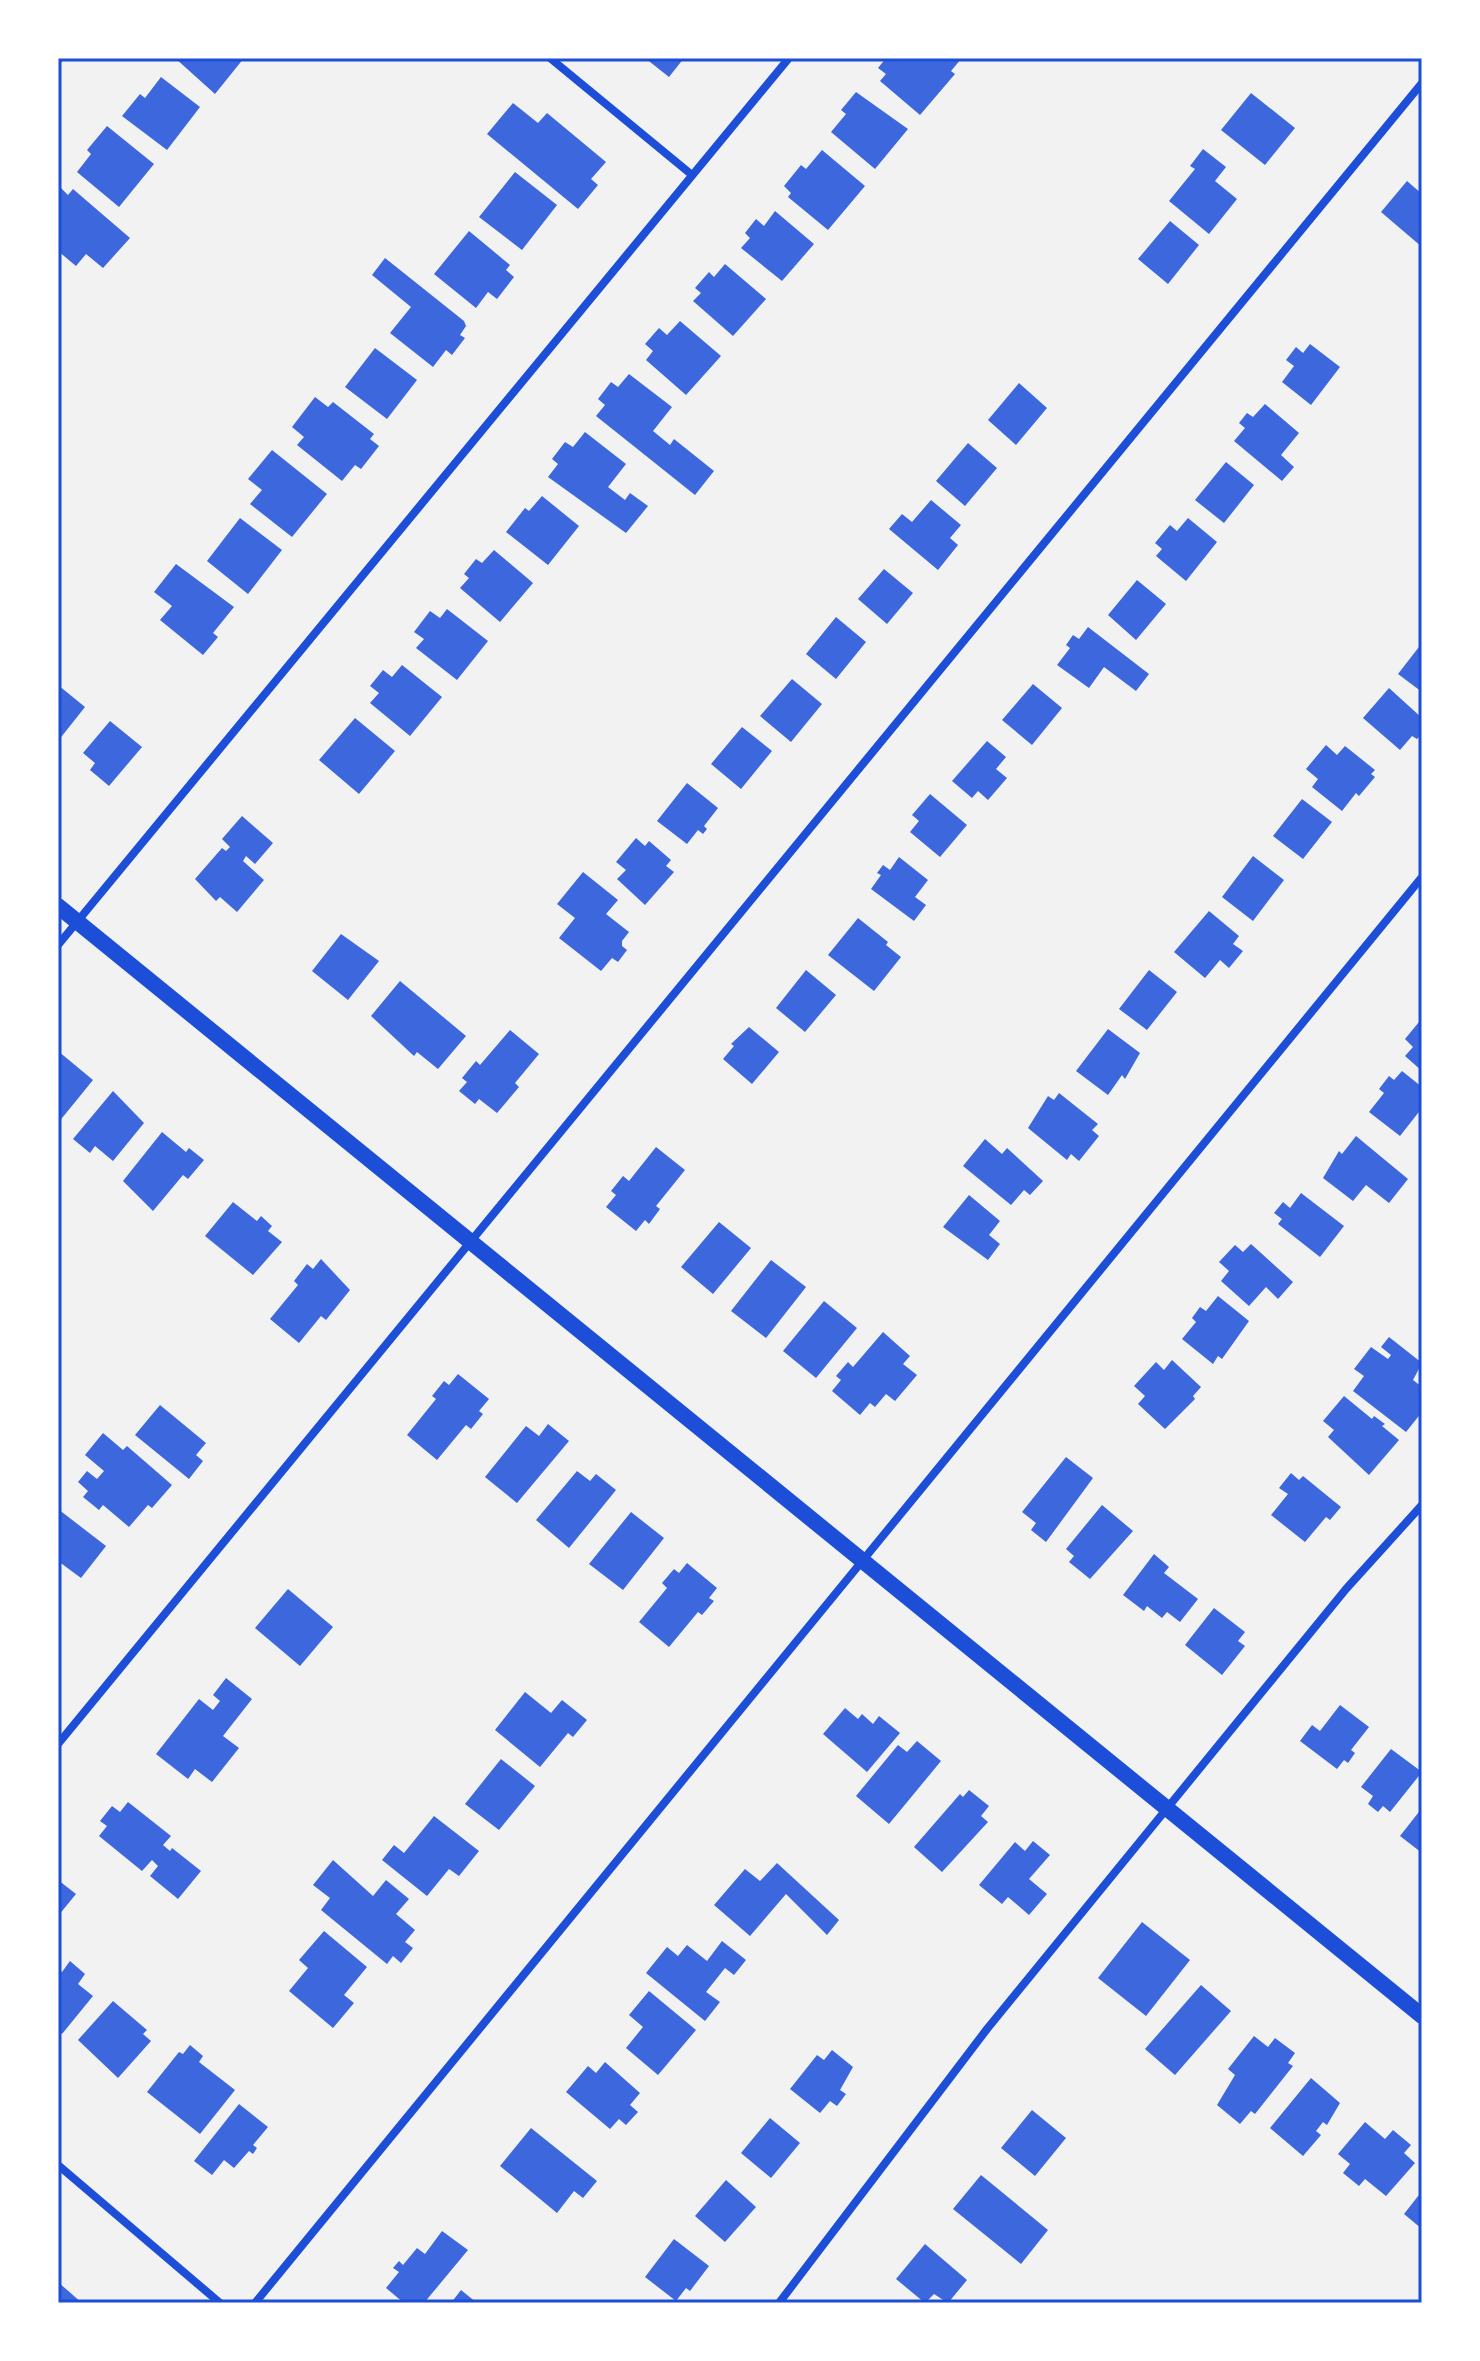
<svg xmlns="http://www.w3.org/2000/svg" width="1480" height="2361" viewBox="0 0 1480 2361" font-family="Montserrat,sans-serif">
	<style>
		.building { fill: #3d67dc }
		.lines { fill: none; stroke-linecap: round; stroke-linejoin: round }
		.minor { stroke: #1d4ed8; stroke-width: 8 }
		.secondary { stroke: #1d4ed8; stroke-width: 16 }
		.neatline { fill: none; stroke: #1d4ed8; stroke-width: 3 }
	</style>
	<rect width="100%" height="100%" fill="#f2f2f2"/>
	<!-- building -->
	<path class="building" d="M175 58H244L215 94Z
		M645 58H684L669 77Z
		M886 58H959L961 59 951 71 955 74 920 115 880 81 886 74 878 68Z
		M161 77 200 107 167 150 122 116 140 94 145 98Z
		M856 92 908 129 875 169 831 132 846 114 841 110Z
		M1251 93 1295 128 1265 165 1221 130Z
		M513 103 538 123 547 113 606 162 591 179 598 185 578 209 487 134Z
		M107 126 154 164 119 207 77 172 91 154 87 150Z
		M1203 149 1226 167 1215 181 1237 199 1209 234 1169 201 1195 169 1190 166Z
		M822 150 865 186 828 230 788 197 791 193 784 186 801 165 806 169Z
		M515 172 557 205 522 250 479 217Z
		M1407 181 1422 194V247L1381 212Z
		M61 188 68 195 73 189 130 238 103 268 86 254 76 266 58 251Z
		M775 211 814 244 782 281 741 248 750 238 745 233 756 219 764 226Z
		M1170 221 1199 245 1168 284 1138 259Z
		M469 231 510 265 506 270 514 277 497 299 488 292 476 308 434 274Z
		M385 258 464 321 466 326 460 335 465 338 452 355 446 350 433 367 390 333 411 307 372 275Z
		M725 264 766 299 733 336 693 301 701 293 695 288 709 272 714 277Z
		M680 321 721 356 686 395 646 360 653 351 645 344 659 328 667 335Z
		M1310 344 1340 367 1311 405 1282 382 1294 366 1286 360 1296 347 1303 353Z
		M375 348 417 380 387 419 345 387Z
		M629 374 672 407 653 431 670 445 674 439 714 471 695 495 596 416 605 405 598 399 611 382 618 387Z
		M1019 383 1047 408 1016 445 988 420Z
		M315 397 328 407 333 402 374 434 370 439 379 446 361 469 355 465 342 481 297 445 304 437 292 427Z
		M1265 404 1299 433 1281 455 1294 467 1282 481 1234 441 1245 428 1239 423 1247 413 1253 417Z
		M585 432 626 464 608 487 625 500 630 493 648 506 626 533 548 477 558 464 552 459 565 442 573 447Z
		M968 443 997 468 965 506 936 481Z
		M272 450 327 494 292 537 250 504 262 490 248 479Z
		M1226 462 1254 485 1224 523 1195 500Z
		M542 496 579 526 548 565 506 532 525 508 529 511Z
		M931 500 961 525 950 538 958 545 938 570 889 529 902 514 912 522Z
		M240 518 282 550 248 594 207 561Z
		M1188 518 1217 542 1186 581 1156 556 1162 549 1155 543 1170 525 1177 531Z
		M494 550 533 583 500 622 460 588 469 578 464 574 476 559 482 563Z
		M176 564 234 607 213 633 218 637 203 655 160 620 172 606 154 592Z
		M884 569 913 593 887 624 858 599Z
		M1137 580 1166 604 1136 640 1108 615Z
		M447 609 488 641 457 680 416 648 424 639 414 632 430 611 440 618Z
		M836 617 866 642 836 679 806 654Z
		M1088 627 1149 674 1136 691 1104 667 1089 688 1057 665 1070 648 1066 645 1073 635 1079 639Z
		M1422 643V692L1398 674Z
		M402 665 442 697 410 736 370 703 379 693 370 686 383 670 392 677Z
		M792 679 822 704 791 742 760 716Z
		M1033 684 1062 708 1032 745 1002 720Z
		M58 685 85 707 58 741Z
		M1389 688 1422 718V734L1417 739 1412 736 1400 750 1363 718Z
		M355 718 395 751 359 794 319 760Z
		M110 721 142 747 109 786 90 770 95 763 83 753Z
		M742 727 772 751 741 789 711 764Z
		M987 741 1006 757 996 769 1007 778 988 800 978 791 972 798 952 781Z
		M1326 745 1337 755 1345 746 1375 770 1371 774 1375 777 1359 796 1356 793 1342 811 1312 787 1318 779 1306 769Z
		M687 783 718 808 704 826 707 829 703 834 698 830 687 844 657 821Z
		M930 794 967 825 940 857 910 832 919 821 912 815Z
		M1302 799 1332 822 1303 859 1273 836Z
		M242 816 273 843 255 864 246 856 243 861 264 880 237 912 220 897 216 901 195 879 222 848 226 851 230 847 222 839Z
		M636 838 645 846 649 841 671 860 666 866 674 872 645 905 617 879 626 870 616 862Z
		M1253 856 1284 880 1253 921 1222 897Z
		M899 857 928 880 915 897 926 905 914 921 871 889 881 875 877 873 883 865 890 870Z
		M583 872 618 900 606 914 629 932 622 941V946L627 950 618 962 612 958 601 971 559 938 575 918 557 904Z
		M1209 911 1239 936 1233 944 1243 951 1229 968 1220 960 1205 978 1174 952Z
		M858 918 888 942 886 945 901 957 874 991 828 955Z
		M341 934 379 961 348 1000 312 971Z
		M806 970 836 995 805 1032 776 1008Z
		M1149 970 1177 992 1147 1030 1119 1009Z
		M400 981 466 1036 438 1069 417 1052 414 1056 371 1016Z
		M1419 1022 1422 1024V1071L1405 1056 1413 1047 1405 1039Z
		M749 1027 779 1052 752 1084 723 1059 734 1046 731 1044Z
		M1108 1029 1140 1053 1125 1079 1122 1075 1108 1095 1076 1071Z
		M510 1030 539 1054 515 1083 519 1087 497 1113 479 1099 475 1104 459 1091 467 1082 462 1078 476 1061 480 1065Z
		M58 1051 93 1080 58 1123Z
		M1402 1071 1422 1087V1108L1400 1136 1369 1112 1384 1093 1379 1089 1389 1076 1394 1080Z
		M113 1091 144 1123 113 1161 95 1146 90 1153 73 1139Z
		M1059 1093 1098 1124 1092 1130 1099 1136 1079 1161 1071 1154 1067 1160 1028 1128 1048 1096 1054 1100Z
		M162 1132 186 1152 189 1148 204 1160 188 1179 183 1175 153 1211 123 1181Z
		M1356 1136 1408 1179 1389 1203 1366 1185 1353 1201 1323 1178 1339 1151 1342 1154Z
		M985 1139 1002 1154 1007 1148 1043 1181 1030 1195 1024 1190 1011 1205 963 1166Z
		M656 1147 685 1170 656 1206 660 1209 649 1224 645 1220 636 1231 606 1207 616 1195 611 1191 623 1176 629 1181Z
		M1301 1193 1344 1226 1320 1257 1278 1224 1282 1219 1274 1213 1283 1202 1290 1208Z
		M969 1195 1000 1221 989 1235 1000 1244 988 1260 943 1227Z
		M233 1202 257 1221 261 1216 272 1226 268 1231 282 1242 253 1275 205 1236Z
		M719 1222 751 1248 713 1294 681 1267Z
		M1251 1244 1293 1282 1278 1299 1266 1287 1249 1306 1221 1281 1229 1271 1219 1262 1235 1245 1243 1252Z
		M321 1259 350 1290 326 1320 321 1316 299 1343 270 1319 298 1285 294 1281 307 1264 313 1269Z
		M771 1260 806 1287 766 1338 731 1311Z
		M1218 1296 1249 1321 1222 1359 1218 1356 1213 1364 1182 1339 1196 1322 1192 1318 1200 1307 1206 1311Z
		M824 1301 857 1328 816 1378 783 1351Z
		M883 1332 910 1356 903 1364 917 1375 895 1401 886 1394 875 1407 870 1403 860 1415 832 1391 841 1380 836 1376 848 1362 853 1367Z
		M1389 1337 1422 1363 1413 1380 1422 1387V1412L1406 1432 1353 1391 1364 1376 1354 1369 1371 1347 1388 1359 1391 1355 1381 1347Z
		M1172 1360 1201 1387 1193 1396 1195 1399 1165 1429 1138 1404 1145 1396 1134 1386 1156 1362 1164 1370Z
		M458 1374 489 1399 479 1411 483 1414 471 1429 466 1425 437 1460 407 1435 436 1399 432 1396 444 1381 449 1385Z
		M1344 1396 1372 1419 1374 1416 1385 1424 1382 1426 1399 1440 1369 1475 1328 1437 1334 1430 1323 1421Z
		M160 1405 206 1443 196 1455 203 1461 189 1479 135 1435Z
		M548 1424 569 1441 517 1503 485 1477 526 1426 539 1436Z
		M103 1433 123 1450 127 1446 172 1485 152 1508 148 1505 129 1527 103 1505 99 1510 83 1497 88 1491 78 1482 87 1471 97 1479 104 1471 85 1455Z
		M1066 1457 1093 1478 1046 1542 1031 1530 1036 1523 1022 1512Z
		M577 1471 590 1481 596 1474 616 1490 569 1548 536 1520Z
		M1291 1473 1299 1480 1303 1476 1341 1507 1330 1520 1326 1517 1305 1542 1271 1515 1288 1494 1279 1488Z
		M1102 1505 1133 1531 1090 1579 1069 1562 1074 1556 1066 1549Z
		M58 1509 106 1546 81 1578 58 1561Z
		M631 1512 664 1538 623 1590 589 1564Z
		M1154 1554 1169 1567 1164 1573 1198 1599 1180 1622 1167 1612 1162 1618 1147 1606 1144 1611 1123 1595Z
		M687 1563 717 1588 709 1598 714 1601 702 1615 698 1612 669 1647 639 1622 667 1588 662 1583 674 1569 679 1573Z
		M288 1589 333 1627 300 1666 255 1628Z
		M1214 1608 1245 1632 1238 1641 1245 1646 1222 1675 1185 1645Z
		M226 1678 252 1699 223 1736 239 1748 212 1782 195 1769 188 1779 156 1754 199 1699 213 1710 220 1701 213 1695Z
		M525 1692 551 1713 562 1700 587 1720 573 1737 568 1733 540 1767 495 1730Z
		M1340 1705 1369 1727 1351 1750 1355 1753 1348 1763 1344 1760 1337 1769 1300 1741 1312 1725 1320 1731Z
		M845 1708 858 1719 862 1714 873 1724 879 1716 900 1733 867 1772 823 1734Z
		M917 1741 941 1761 889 1824 856 1796 898 1745 907 1752Z
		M1391 1749 1422 1772 1390 1812 1383 1806 1378 1812 1368 1804 1373 1796 1361 1787Z
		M501 1759 535 1786 499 1830 465 1804Z
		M969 1790 989 1806 981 1816 988 1822 942 1872 914 1847 960 1794 963 1797Z
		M128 1802 171 1836 163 1845 170 1851 172 1848 201 1871 178 1899 150 1876 158 1866 152 1860 142 1871 99 1836 107 1826 100 1821 112 1806 120 1812Z
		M1422 1808V1853L1400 1836Z
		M434 1816 479 1851 459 1876 449 1869 427 1896 382 1860 394 1845 404 1853Z
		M1033 1841 1050 1855 1029 1879 1047 1894 1029 1915 1008 1897 1002 1904 979 1885 1015 1842 1025 1851Z
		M333 1860 373 1896 386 1880 409 1899 396 1914 415 1930 405 1942 413 1948 401 1963 393 1956 387 1964 321 1910 330 1898 313 1885Z
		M777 1863 839 1920 827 1935 786 1894 750 1936 714 1905 745 1869 760 1881Z
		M58 1880 76 1894 58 1916Z
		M1142 1922 1190 1960 1146 2016 1098 1978Z
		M324 1931 367 1967 344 1995 354 2003 333 2028 289 1991 308 1968 299 1960Z
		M722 1941 746 1960 734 1975 725 1968 706 1992 720 2002 705 2021 646 1973 667 1947 678 1956 687 1945 707 1961Z
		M70 1961 85 1974 78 1984 93 1996 62 2034 58 2031V1969L62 1972Z
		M1201 1985 1231 2011 1175 2075 1145 2049Z
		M649 1991 696 2030 658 2075 626 2048 643 2027 629 2015Z
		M113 2001 147 2030 143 2034 151 2041 118 2078 78 2040Z
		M1254 2036 1268 2047 1275 2038 1295 2053 1288 2063 1293 2066 1255 2114 1251 2111 1240 2124 1217 2105 1235 2075 1228 2069Z
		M190 2045 203 2056 199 2062 235 2090 200 2134 147 2092 179 2052 183 2054Z
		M832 2050 853 2067 840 2090 846 2094 837 2106 830 2101 820 2113 790 2089 817 2055 824 2060Z
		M605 2062 640 2093 630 2105 638 2112 626 2125 619 2119 610 2129 566 2092 588 2066 596 2073Z
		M1311 2078 1340 2103 1327 2125 1323 2122 1316 2131 1321 2135 1303 2156 1270 2128Z
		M239 2104 268 2127 253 2145 257 2148 253 2154 249 2151 234 2168 224 2160 212 2175 194 2161Z
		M1032 2110 1066 2138 1035 2176 1001 2148Z
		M770 2118 800 2143 771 2178 741 2153Z
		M1365 2122 1385 2139 1393 2130 1411 2145 1404 2153 1415 2163 1386 2196 1365 2179 1359 2186 1343 2173 1350 2164 1338 2154Z
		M531 2128 597 2181 583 2198 574 2191 557 2213 500 2166Z
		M981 2175 1048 2230 1021 2264 953 2209Z
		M726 2180 756 2207 725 2242 695 2216Z
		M1422 2191V2229L1404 2214Z
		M442 2231 468 2250 424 2303H404L386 2288 399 2272 393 2268 399 2261 403 2265 417 2248 425 2254Z
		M674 2239 709 2266 690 2291 686 2288 676 2301 645 2277Z
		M925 2244 967 2280 948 2303 934 2294 925 2303 896 2279Z
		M58 2282 82 2303H58Z
		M461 2290 477 2303H451Z"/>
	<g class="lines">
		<!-- minor -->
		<path class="minor" d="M550 58 692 175
			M58 60 60 58
			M58 945 789 58
			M58 1744 1422 83
			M58 2165 220 2303
			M255 2303 1422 877
			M779 2303 987 2029 1346 1589 1422 1505"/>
		<!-- secondary -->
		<path class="secondary" d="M58 906 1422 2016"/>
	</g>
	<!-- border -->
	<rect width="1480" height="2361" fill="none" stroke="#ffffff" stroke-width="120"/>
	<rect x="60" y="60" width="1360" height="2241" class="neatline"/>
</svg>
